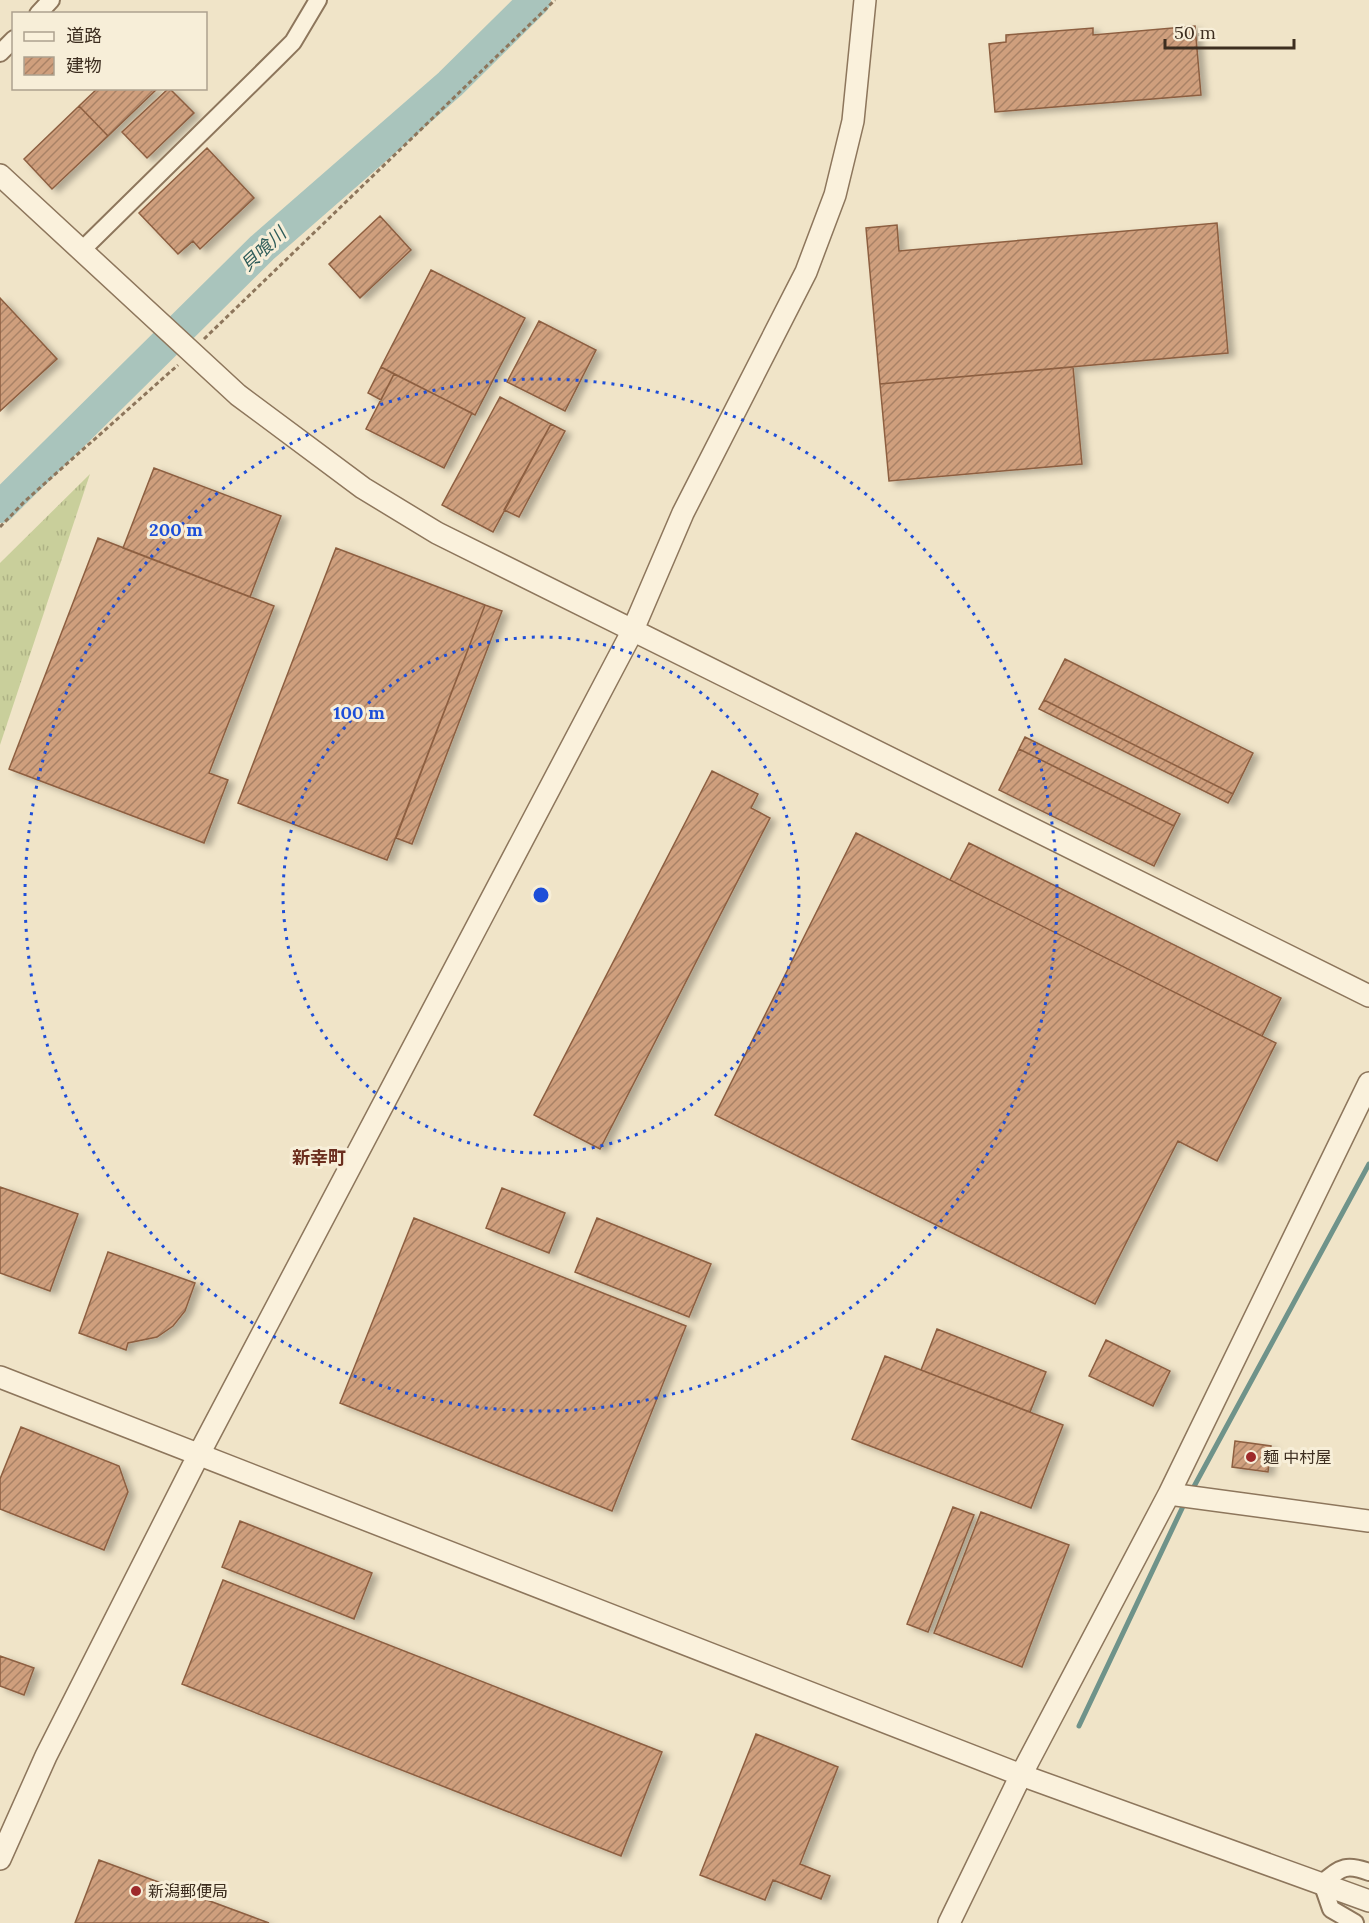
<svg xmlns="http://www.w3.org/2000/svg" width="1369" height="1923" viewBox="0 0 1369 1923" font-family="Lora,'Noto Sans JP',serif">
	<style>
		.grass { fill: url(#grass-tufts) }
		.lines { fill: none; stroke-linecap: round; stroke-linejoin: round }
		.stream { stroke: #6f938a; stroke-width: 5 }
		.river { stroke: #a9c4bc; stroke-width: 32 }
		.building { fill: url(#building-hatch); stroke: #8d5f41; stroke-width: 1.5; filter: url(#shadow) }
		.minor-casing { stroke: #8d765c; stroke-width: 20 }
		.tertiary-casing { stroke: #8d765c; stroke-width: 24 }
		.path { stroke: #8d765c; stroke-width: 3; stroke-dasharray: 4.5 3; stroke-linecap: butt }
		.minor { stroke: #faf1dc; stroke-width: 16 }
		.tertiary { stroke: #faf1dc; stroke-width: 21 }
		.ring { fill: none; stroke: #1d4ed8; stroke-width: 3; stroke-dasharray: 3 6 }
		.poi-dot { fill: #9e2a2b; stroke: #f7eed8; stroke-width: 2 }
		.labels { text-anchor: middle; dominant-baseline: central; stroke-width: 6; stroke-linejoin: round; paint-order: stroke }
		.poi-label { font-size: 16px; fill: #3d2e20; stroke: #f7eed8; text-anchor: start }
		.water-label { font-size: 18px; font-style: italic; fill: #2f5d5a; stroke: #f7eed8 }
		.neighbourhood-label { font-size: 18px; font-weight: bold; fill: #6b2e1e; stroke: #f7eed8 }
		.centre { fill: #1d4ed8; stroke: #f7eed8; stroke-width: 3 }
		.ring-label { font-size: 18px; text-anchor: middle; font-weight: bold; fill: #1d4ed8; stroke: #f7eed8; stroke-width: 6; stroke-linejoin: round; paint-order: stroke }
	</style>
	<defs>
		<pattern id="grass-tufts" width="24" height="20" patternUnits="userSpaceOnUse" patternTransform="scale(1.5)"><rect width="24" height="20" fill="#c9cf9b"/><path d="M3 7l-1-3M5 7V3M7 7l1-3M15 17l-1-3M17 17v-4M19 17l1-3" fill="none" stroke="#aeb285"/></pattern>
		<pattern id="building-hatch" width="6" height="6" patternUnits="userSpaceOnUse" patternTransform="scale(1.5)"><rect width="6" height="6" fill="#cf9f7d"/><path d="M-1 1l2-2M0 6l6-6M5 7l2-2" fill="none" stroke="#a98266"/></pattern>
		<filter id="shadow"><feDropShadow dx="6" dy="3.5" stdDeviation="3" flood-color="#0004"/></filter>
	</defs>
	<rect width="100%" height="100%" fill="#f0e4c8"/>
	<!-- grass -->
	<path class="grass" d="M90 474 0 745V563Z"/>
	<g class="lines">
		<!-- stream -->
		<path class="stream" d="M1191 1492 1369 1164
			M1079 1726 1186 1500"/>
		<!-- river -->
		<path class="river" d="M0 507 262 248 450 84 535 0"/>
	</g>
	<!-- building -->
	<path class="building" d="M1195 26 1201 95 995 112 989 44 1006 42V35L1093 28V35Z
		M98 88H158L108 136 79 106Z
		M169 88 194 113 147 158 122 132Z
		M79 106 108 136 52 189 24 159Z
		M207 148 254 198 200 249 193 241 178 254 139 213Z
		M380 216 411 250 360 298 329 264Z
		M1217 223 1228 353 880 384 866 228 897 225 899 251Z
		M431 270 525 318 475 415 381 367Z
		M0 298 57 359 0 411Z
		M539 321 596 350 565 411 507 382Z
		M381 367 394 374 381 400 368 393Z
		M1073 367 1082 464 889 481 880 384Z
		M394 374 472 413 444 468 366 429Z
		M500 397 551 424 493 532 442 505Z
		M551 424 565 431 519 517 504 510Z
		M154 468 281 516 250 597 123 548Z
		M98 538 274 606 209 773 228 780 204 843 9 769Z
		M336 548 485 605 387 860 238 803Z
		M485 605 502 611 412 844 396 838Z
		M1065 659 1253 753 1233 794 1044 700Z
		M1044 700 1233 794 1228 803 1039 709Z
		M1025 737 1180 814 1174 826 1019 749Z
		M1019 749 1174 826 1154 866 999 790Z
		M712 771 758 794 751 808 770 818 600 1149 534 1115Z
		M856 833 1276 1043 1217 1161 1178 1141 1095 1304 715 1115Z
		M969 843 1281 998 1262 1036 950 880Z
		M0 1187 78 1214 50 1291 0 1273Z
		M502 1188 565 1213 549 1253 486 1228Z
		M414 1218 686 1326 612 1511 340 1403Z
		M597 1218 711 1264 689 1317 575 1272Z
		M108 1252 195 1283 185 1311 173 1326 157 1337 128 1343 126 1350 79 1333Z
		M937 1329 1046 1372 1030 1412 921 1370Z
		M1106 1340 1170 1371 1153 1406 1089 1376Z
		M885 1356 1063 1425 1031 1508 852 1439Z
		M21 1427 119 1466 128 1492 104 1550 0 1509V1479Z
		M1235 1441 1271 1446 1268 1472 1232 1467Z
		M953 1507 974 1515 928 1632 907 1624Z
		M981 1512 1069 1545 1022 1667 934 1633Z
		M240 1521 372 1573 354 1619 222 1567Z
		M223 1580 662 1752 621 1856 182 1684Z
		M0 1656 34 1668 24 1695 0 1686Z
		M756 1734 838 1767 800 1864 830 1876 821 1899 773 1880 765 1900 700 1875Z
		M99 1860 269 1923H75Z"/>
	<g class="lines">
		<defs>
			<path id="minor" d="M38 14 51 0
				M0 53 14 39
				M81 251 277 58 293 42 318 0
				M1355 1923 1331 1909 1322 1883C1341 1868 1345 1863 1369 1872"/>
			<path id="tertiary" d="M0 175 238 395 363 488 437 533 1369 996
				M0 1377 1021 1775 1369 1901
				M1169 1494 1369 1521
				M0 1859 46 1756 199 1454 632 632 683 513 806 272 835 195 853 121 865 0
				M949 1923 1021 1775 1169 1494 1369 1083"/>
		</defs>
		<!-- minor casing -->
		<use href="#minor" class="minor-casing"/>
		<!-- tertiary casing -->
		<use href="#tertiary" class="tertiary-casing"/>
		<!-- path -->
		<path class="path" d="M204 339 555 0
			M0 527 25 501 178 365"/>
		<!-- minor -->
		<use href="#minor" class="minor"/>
		<!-- tertiary -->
		<use href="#tertiary" class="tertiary"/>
	</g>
	<!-- distance rings -->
	<g class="ring">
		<circle cx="541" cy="895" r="258"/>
		<circle cx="541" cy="895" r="516"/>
	</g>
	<!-- markers -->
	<g class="poi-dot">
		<circle cx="1251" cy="1457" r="6"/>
		<circle cx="136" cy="1891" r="6"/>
	</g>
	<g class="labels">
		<!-- poi labels -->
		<g class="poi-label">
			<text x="1263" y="1457">麺 中村屋</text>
			<text x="148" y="1891">新潟郵便局</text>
		</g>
		<!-- water labels -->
		<g class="water-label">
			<text transform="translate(263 249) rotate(-43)">貝喰川</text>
		</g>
		<!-- neighbourhood labels -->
		<g class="neighbourhood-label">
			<text x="319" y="1157">新幸町</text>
		</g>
	</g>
	<circle cx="541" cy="895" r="9" class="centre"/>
	<g class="ring-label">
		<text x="176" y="536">200 m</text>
		<text x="359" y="719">100 m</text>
	</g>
	<!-- legend -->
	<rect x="12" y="12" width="195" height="78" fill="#f7eed8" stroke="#ada18e" stroke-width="1.5"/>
	<rect x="24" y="32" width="30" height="9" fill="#faf1dc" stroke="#ada18e" stroke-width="1.5"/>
	<text x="66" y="42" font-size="18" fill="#3d2e20">道路</text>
	<rect x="24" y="57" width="30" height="18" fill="url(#building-hatch)" stroke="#ada18e" stroke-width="1.5"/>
	<text x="66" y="72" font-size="18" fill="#3d2e20">建物</text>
	<!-- scale -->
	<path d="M1165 39v9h129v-9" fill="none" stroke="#3d2e20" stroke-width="3"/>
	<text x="1174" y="39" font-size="18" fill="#3d2e20" stroke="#f7eed8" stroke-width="4.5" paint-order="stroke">50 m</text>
</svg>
